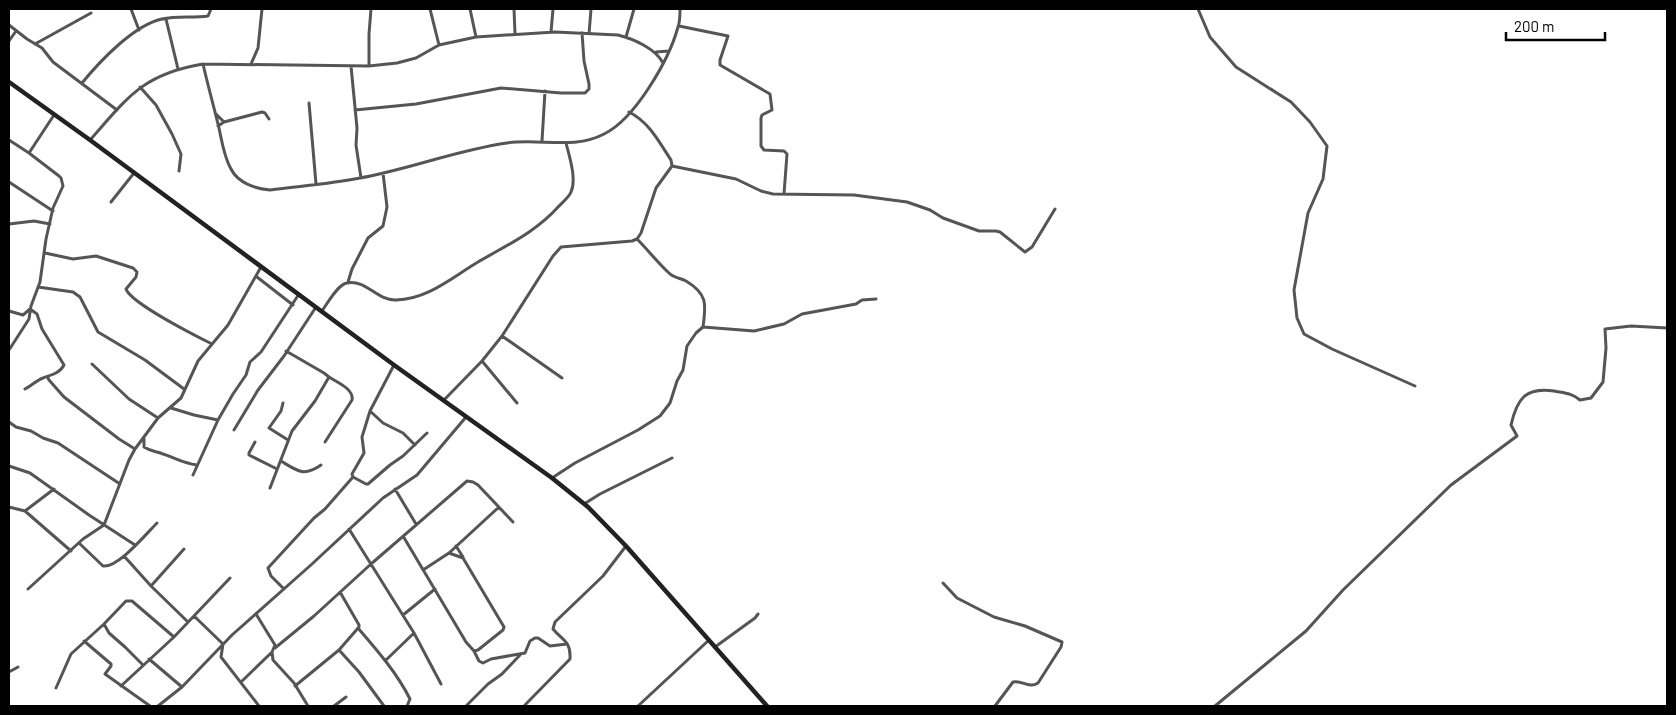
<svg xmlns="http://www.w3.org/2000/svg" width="1676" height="715" viewBox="0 0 1676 715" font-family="Barlow,sans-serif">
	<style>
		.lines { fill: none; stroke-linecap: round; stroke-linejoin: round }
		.street { stroke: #555; stroke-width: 3 }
		.secondary { stroke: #222; stroke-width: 4.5 }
	</style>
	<rect width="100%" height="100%" fill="#fff"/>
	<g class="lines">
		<!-- street -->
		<path class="street" d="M131 9 139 30
			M430 9 439 45
			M470 9 476 37
			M514 9 515 34
			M1198 9 1210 37 1236 67 1291 102 1310 122 1327 146 1323 179 1308 213 1294 290 1297 318 1304 334 1332 349 1415 386
			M166 19 178 69
			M9 25 27 39 42 48 53 62 117 110
			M679 26 728 36 720 60V65L770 94 772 110 762 115 761 118V146L764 150 784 151 787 154 784 194
			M551 32 553 9
			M589 34 591 9
			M626 37 634 9
			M9 41 16 31
			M35 44 91 13
			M656 52 669 51
			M203 64C208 86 214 107 219 128 222 142 224 157 231 169 238 183 256 189 270 190 300 186 330 184 360 178 410 169 457 150 507 143 539 138 574 150 604 134 635 119 669 60 678 27 680 22 680 15 680 9
			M251 64 258 48 262 9
			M369 65V34L371 9
			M351 66 357 128 356 145 361 178
			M82 83C100 61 134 25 162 19 177 16 193 18 208 16L211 9
			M140 87 156 105 172 134 181 154 179 171
			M309 103 316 184
			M355 110 416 104 501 88 561 93H585L589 89V84L584 61 582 33
			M216 114 224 122
			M218 126 224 122 262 112 265 113 269 119
			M9 140 29 153 59 176 61 178 63 186 53 208 46 239 40 282 31 306 29 319 9 350
			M90 140C128 97 143 74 203 64L369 66 397 63 416 58 439 45 476 37 555 32 618 35C634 39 656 49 663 63
			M542 141 545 91
			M29 153 54 115
			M672 166 736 179 761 191 773 194 854 195 907 202 930 210 943 218 979 231H996L1000 232 1025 252 1032 247 1055 209
			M9 182 53 211
			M111 202 134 173
			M9 224 34 221 50 224
			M637 239C648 250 658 263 669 273 674 278 680 278 686 281 708 294 706 305 703 327
			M45 253 73 259 96 256 133 268 137 272 136 277 126 289C131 303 196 336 212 344
			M257 277 293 305
			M348 282 352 269 368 238 383 226 387 207 383 173
			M38 287 73 292 80 297 98 332 145 360 184 389
			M9 311 23 315 30 309 37 314 42 329 64 365C60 373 51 375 43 378 37 380 31 386 25 389
			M322 311C327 304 338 284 347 283 366 279 377 301 396 300 428 299 451 278 478 262 507 245 536 232 559 206 563 202 569 197 571 192 577 179 569 155 566 143
			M502 336 562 378
			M482 361 517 403
			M92 364 129 399 158 418
			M48 378 49 380 64 397 119 439 135 449
			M444 400 482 361 502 336 553 256 561 247 632 241 637 239 641 233 656 188 672 166 671 160C659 142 649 122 629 112
			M283 403 281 411 269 428 288 440
			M171 408 194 415 218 420
			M370 411 383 423 403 433 415 445
			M9 422 16 427 31 431 43 438 58 443 120 484
			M234 430 258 390 284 356 316 307
			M144 439V447C152 452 155 451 163 454 176 458 182 463 197 465
			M255 442 249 453V455L277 469
			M325 442 352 400C354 389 338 383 329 377
			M281 461C297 471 304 477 321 465
			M9 466 30 473 89 515 135 545
			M193 475 218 420 233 394 246 375 250 362 261 352 299 294
			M353 477 366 484H368L390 465 403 456 427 433
			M552 478 575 463 638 430 660 416 670 403 677 381 683 370 687 346 696 333 703 327 754 331 784 324 802 314 856 304 862 300 876 299
			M270 488 292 431 315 401 329 377 324 373 286 351
			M395 489 416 524
			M584 504 600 494 672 458
			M9 507 25 511 54 489
			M25 511 71 551
			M349 529 414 633 441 684
			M403 536 466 642 474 651 478 650 503 630 504 627 463 558 449 553 423 570
			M79 543 103 566C118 568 146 534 157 523
			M456 546 463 557
			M449 553 499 507
			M124 556 151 586 188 622
			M943 583 957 598 994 617 1025 626 1062 642 1061 647 1038 683C1029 689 1022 680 1013 682L995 706
			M151 586 184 549
			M28 589 83 539 104 525 129 460 135 449 158 418 181 398 198 361 228 325 261 267
			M284 589 271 576 268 568 314 518 325 509 353 477 352 474 364 453 362 437 370 411 394 365
			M256 614 275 645 272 652 273 660 294 683 308 706
			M403 615 435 589
			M194 616 223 644 221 657 259 706
			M104 624 109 633 125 647 143 665
			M358 628C377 650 397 673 410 699L407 706
			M84 641 111 664V666L105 674 150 706
			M715 647 755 618 758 614
			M275 648 314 616 371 564 467 481 473 482 478 485 513 522
			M339 650 359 672 384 706
			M474 651 479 661 483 663 491 659 525 653 530 641 535 638H538L550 646 567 644
			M149 659 182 687
			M386 660 414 633
			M9 672 18 667
			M241 682 271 653
			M121 686 174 637 230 578
			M295 686 339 650 359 627V625L340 592
			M56 688 71 654 104 624 126 601H132L174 637
			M158 706 182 687 232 635 312 564 383 498 417 475 466 417
			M334 706 346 697
			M466 706 488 684 502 674 520 655
			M524 706 570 659C571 641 563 641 553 629L555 622 603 576 626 546
			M638 706 709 640
			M1215 706 1306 631 1343 590 1451 485 1517 436 1511 425C1517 399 1525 387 1554 391 1564 393 1572 393 1580 400L1591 398 1603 382 1606 348 1605 329 1631 326 1667 328"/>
		<!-- secondary -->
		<path class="secondary" d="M9 82 90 140 394 365 552 478 588 507 626 546 767 706"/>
	</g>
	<!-- border -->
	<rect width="1676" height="715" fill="none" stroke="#000000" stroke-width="20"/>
	<!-- scale -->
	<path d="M1506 32v8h99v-8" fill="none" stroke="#000000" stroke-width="2.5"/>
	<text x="1514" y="32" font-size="15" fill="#000000" stroke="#ffffff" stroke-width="4" paint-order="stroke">200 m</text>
</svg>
